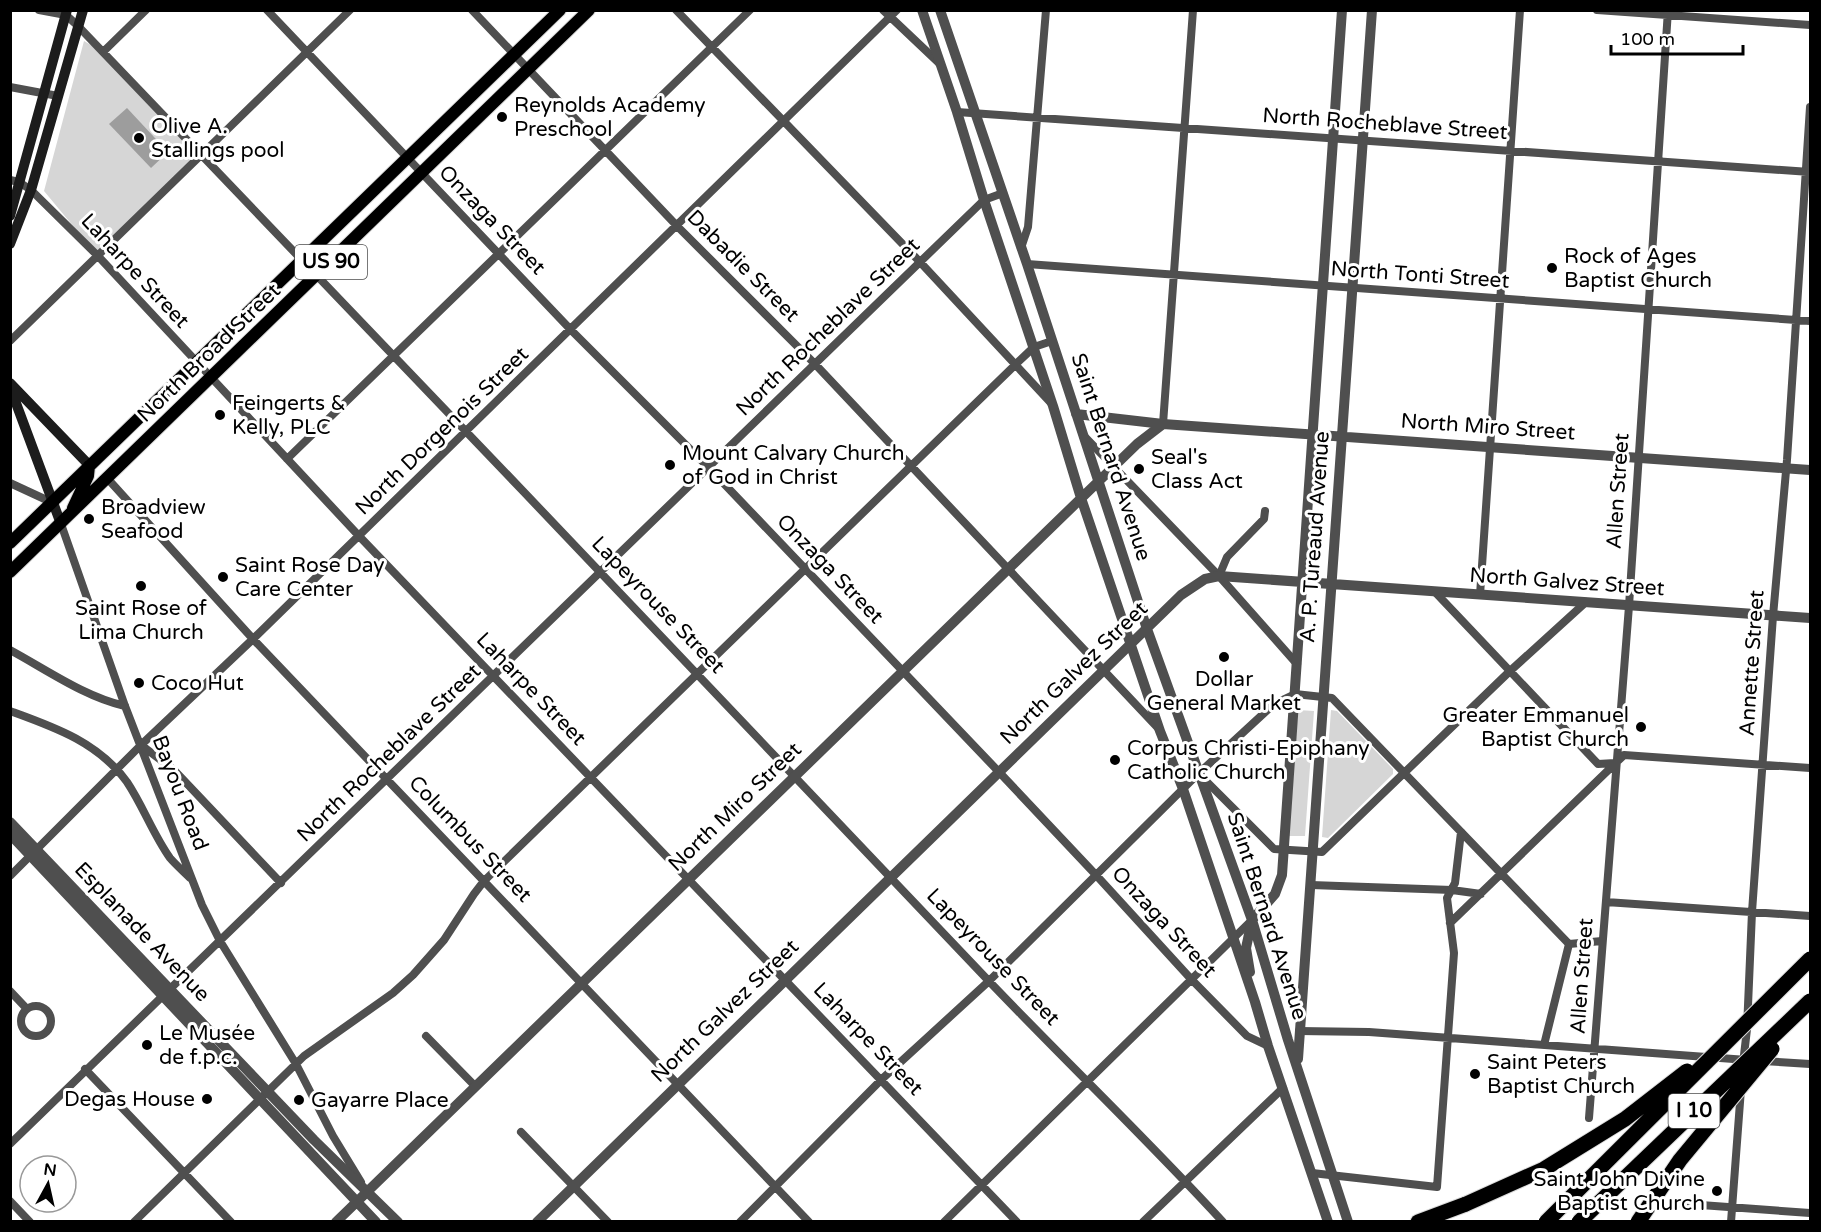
<svg xmlns="http://www.w3.org/2000/svg" width="1821" height="1232" viewBox="0 0 1821 1232" font-family="'Varela Round',sans-serif">
	<style>
		.green { fill: #d6d6d6 }
		.water { fill: #9d9d9d }
		.lines { fill: none; stroke-linecap: round; stroke-linejoin: round }
		.primary-casing { stroke: #dbdbdb; stroke-width: 14 }
		.motorway-casing { stroke: #dbdbdb; stroke-width: 17 }
		.minor { stroke: #4f4f4f; stroke-width: 8 }
		.tertiary { stroke: #4f4f4f; stroke-width: 10 }
		.secondary { stroke: #1c1c1c; stroke-width: 10 }
		.primary { stroke: #000; stroke-width: 12 }
		.motorway { stroke: #000; stroke-width: 15 }
		.motorway-bridge-casing { stroke: #dbdbdb; stroke-width: 17; stroke-linecap: butt }
		.motorway-bridge { stroke: #000; stroke-width: 15 }
		.poi-dot { fill: #000; stroke: #fff; stroke-width: 2 }
		.labels { text-anchor: middle; dominant-baseline: central; stroke-width: 6; stroke-linejoin: round; paint-order: stroke }
		.shield { fill: #fff; stroke: #4c4c4c; stroke-width: 1.5 }
		.shield-label { font-size: 20px; font-weight: bold; fill: #000 }
		.poi-label { font-size: 21px; fill: #000; stroke: #fff; text-anchor: start }
		.street-label { font-size: 21px; fill: #000; stroke: #fff }
	</style>
	<rect width="100%" height="100%" fill="#fff"/>
	<!-- green -->
	<path class="green" d="M84 41 103 52 201 153 98 256 44 191Z
		M1298 710 1314 711 1305 836H1289Z
		M1331 710 1337 711 1393 769V774L1328 838 1322 837Z"/>
	<!-- water -->
	<path class="water" d="M127 108 168 152 151 168 109 124Z"/>
	<g class="lines">
		<defs>
			<path id="primary" d="M73 508 88 476 89 466
				M10 543 560 10
				M10 572 589 10"/>
			<path id="motorway" d="M1418 1222 1466 1204"/>
		</defs>
		<!-- primary casing -->
		<use href="#primary" class="primary-casing"/>
		<!-- motorway casing -->
		<use href="#motorway" class="motorway-casing"/>
		<!-- minor -->
		<path class="minor" d="M39 10 66 15 78 26C381 343 684 658 985 977 1063 1059 1146 1138 1223 1222
			M267 10 571 330 709 468 999 772 1096 875 1191 979 1247 1036 1268 1046
			M472 10 678 227 815 364 1158 728
			M676 10 920 262 1051 403
			M883 10 939 63
			M1597 10 1810 25
			M103 52 146 10
			M10 87 58 96
			M957 112 1810 172
			M10 180 19 182 31 190 98 256 359 536 1017 1222
			M1021 248 1028 227 1046 10
			M1027 264 1810 321
			M10 341 350 10
			M1163 424 1193 10
			M1086 438 1219 576 1297 664
			M287 459 750 10
			M107 478 253 639 809 1222
			M10 483 51 502
			M61 524 125 706 202 905 220 941 296 1064 333 1136 361 1182
			M1219 576 1227 557 1264 519 1265 511
			M1435 592 1598 764 1615 763
			M1480 595 1520 10
			M10 650C47 670 85 697 125 706
			M10 711C54 727 98 742 127 782 143 806 153 834 170 858 176 865 183 871 190 878
			M141 745 174 770 281 883
			M1201 776 1274 849 1322 852 1510 671 1586 602
			M10 876 141 745 253 639 897 10
			M1311 885 1452 890 1481 894
			M1606 902 1810 916
			M1450 923 1624 755 1810 768
			M10 991 27 1009
			M21 1021a15 15 0 1 1 30 0a15 15 0 1 1-30 0Z
			M1299 1031 1369 1032 1747 1060
			M426 1036 475 1086
			M1544 1045 1569 944
			M1763 1061 1810 1064
			M1743 1064 1747 1029 1752 912 1773 616 1787 460 1810 107
			M85 1069 231 1222
			M1589 1118 1629 606 1668 10
			M521 1132 608 1222
			M10 1144 984 200 1003 193
			M1312 1173 1437 1187 1454 953 1447 898 1455 883 1461 832
			M10 1201 30 1222
			M1673 1203 1810 1213
			M134 1222 304 1056 393 993 413 975 444 940 474 894 484 881 1016 364 1034 347 1052 341
			M740 1222 882 1079 989 981 1198 774 1274 704 1295 694 1332 698 1569 944 1602 941
			M944 1222 1252 920
			M1143 1222 1283 1088
			M1731 1222 1741 1089"/>
		<!-- tertiary -->
		<path class="tertiary" d="M922 10 957 112 984 200 1053 406 1081 498 1160 731 1183 789 1255 1002 1268 1046 1328 1222
			M940 10 1027 264 1147 629 1252 920 1288 1040 1348 1222
			M1076 414 1163 424
			M10 822 314 1140 398 1222
			M10 834 376 1222
			M1250 972 1246 948 1252 920 1275 894 1282 875 1342 10
			M1298 1059 1372 10
			M336 1222 1137 444 1163 424 1810 470
			M537 1222 1181 595 1205 579 1219 576 1810 618"/>
		<!-- secondary -->
		<path class="secondary" d="M10 216 67 10
			M10 244 31 190 83 10
			M10 383 89 465
			M10 387 61 524"/>
		<!-- primary -->
		<use href="#primary" class="primary"/>
		<!-- motorway -->
		<use href="#motorway" class="motorway"/>
		<defs>
			<path id="motorway-bridge" d="M1466 1204 1544 1169 1625 1119 1687 1071
				M1546 1222 1810 959
				M1579 1222 1810 1001
				M1638 1222 1680 1160 1772 1049"/>
		</defs>
		<!-- motorway-bridge casing -->
		<use href="#motorway-bridge" class="motorway-bridge-casing"/>
		<!-- motorway-bridge -->
		<use href="#motorway-bridge" class="motorway-bridge"/>
	</g>
	<!-- markers -->
	<g class="poi-dot">
		<circle cx="502" cy="117" r="6"/>
		<circle cx="139" cy="138" r="6"/>
		<circle cx="1552" cy="268" r="6"/>
		<circle cx="220" cy="415" r="6"/>
		<circle cx="670" cy="465" r="6"/>
		<circle cx="1139" cy="469" r="6"/>
		<circle cx="89" cy="519" r="6"/>
		<circle cx="223" cy="577" r="6"/>
		<circle cx="141" cy="586" r="6"/>
		<circle cx="1224" cy="657" r="6"/>
		<circle cx="139" cy="683" r="6"/>
		<circle cx="1641" cy="727" r="6"/>
		<circle cx="1115" cy="760" r="6"/>
		<circle cx="147" cy="1045" r="6"/>
		<circle cx="1475" cy="1074" r="6"/>
		<circle cx="207" cy="1099" r="6"/>
		<circle cx="299" cy="1100" r="6"/>
		<circle cx="1717" cy="1191" r="6"/>
	</g>
	<g class="labels">
		<!-- shield labels -->
		<g class="shield">
			<rect x="295" y="245" width="72" height="34" rx="4.5"/>
			<rect x="1668.5" y="1094" width="51" height="34" rx="4.5"/>
		</g>
		<g class="shield-label">
			<text x="331" y="262">US 90</text>
			<text x="1694" y="1111">I 10</text>
		</g>
		<!-- poi labels -->
		<g class="poi-label">
			<text x="514" y="105">Reynolds Academy<tspan x="514" dy="24">Preschool</tspan></text>
			<text x="151" y="126">Olive A.<tspan x="151" dy="24">Stallings pool</tspan></text>
			<text x="1564" y="256">Rock of Ages<tspan x="1564" dy="24">Baptist Church</tspan></text>
			<text x="232" y="403">Feingerts &amp;<tspan x="232" dy="24">Kelly, PLC</tspan></text>
			<text x="682" y="453">Mount Calvary Church<tspan x="682" dy="24">of God in Christ</tspan></text>
			<text x="1151" y="457">Seal's<tspan x="1151" dy="24">Class Act</tspan></text>
			<text x="101" y="507">Broadview<tspan x="101" dy="24">Seafood</tspan></text>
			<text x="235" y="565">Saint Rose Day<tspan x="235" dy="24">Care Center</tspan></text>
			<text x="141" y="608" text-anchor="middle">Saint Rose of<tspan x="141" dy="24">Lima Church</tspan></text>
			<text x="1224" y="679" text-anchor="middle">Dollar<tspan x="1224" dy="24">General Market</tspan></text>
			<text x="151" y="683">Coco Hut</text>
			<text x="1629" y="715" text-anchor="end">Greater Emmanuel<tspan x="1629" dy="24">Baptist Church</tspan></text>
			<text x="1127" y="748">Corpus Christi-Epiphany<tspan x="1127" dy="24">Catholic Church</tspan></text>
			<text x="159" y="1033">Le Musée<tspan x="159" dy="24">de f.p.c.</tspan></text>
			<text x="1487" y="1062">Saint Peters<tspan x="1487" dy="24">Baptist Church</tspan></text>
			<text x="195" y="1099" text-anchor="end">Degas House</text>
			<text x="311" y="1100">Gayarre Place</text>
			<text x="1705" y="1179" text-anchor="end">Saint John Divine<tspan x="1705" dy="24">Baptist Church</tspan></text>
		</g>
		<!-- street labels -->
		<g class="street-label">
			<text transform="translate(1385 124) rotate(4)">North Rocheblave Street</text>
			<text transform="translate(492 220) rotate(46)">Onzaga Street</text>
			<text transform="translate(743 266) rotate(45)">Dabadie Street</text>
			<text transform="translate(135 271) rotate(47)">Laharpe Street</text>
			<text transform="translate(1420 275) rotate(4)">North Tonti Street</text>
			<text transform="translate(828 327) rotate(-44)">North Rocheblave Street</text>
			<text transform="translate(209 353) rotate(-44)">North Broad Street</text>
			<text transform="translate(1488 427) rotate(4)">North Miro Street</text>
			<text transform="translate(442 431) rotate(-44)">North Dorgenois Street</text>
			<text transform="translate(1111 457) rotate(72)">Saint Bernard Avenue</text>
			<text transform="translate(1618 491) rotate(-86)">Allen Street</text>
			<text transform="translate(1315 537) rotate(-86)">A. P. Tureaud Avenue</text>
			<text transform="translate(830 569) rotate(46)">Onzaga Street</text>
			<text transform="translate(1567 582) rotate(4)">North Galvez Street</text>
			<text transform="translate(658 605) rotate(46)">Lapeyrouse Street</text>
			<text transform="translate(1752 663) rotate(-86)">Annette Street</text>
			<text transform="translate(1074 673) rotate(-44)">North Galvez Street</text>
			<text transform="translate(531 689) rotate(46)">Laharpe Street</text>
			<text transform="translate(389 753) rotate(-44)">North Rocheblave Street</text>
			<text transform="translate(180 793) rotate(69)">Bayou Road</text>
			<text transform="translate(735 807) rotate(-44)">North Miro Street</text>
			<text transform="translate(470 839) rotate(46)">Columbus Street</text>
			<text transform="translate(1267 916) rotate(72)">Saint Bernard Avenue</text>
			<text transform="translate(1164 922) rotate(47)">Onzaga Street</text>
			<text transform="translate(142 932) rotate(46)">Esplanade Avenue</text>
			<text transform="translate(993 957) rotate(46)">Lapeyrouse Street</text>
			<text transform="translate(1582 976) rotate(-86)">Allen Street</text>
			<text transform="translate(725 1011) rotate(-44)">North Galvez Street</text>
			<text transform="translate(868 1039) rotate(46)">Laharpe Street</text>
		</g>
	</g>
	<!-- border -->
	<rect width="1821" height="1232" fill="none" stroke="#000000" stroke-width="24"/>
	<!-- north arrow -->
	<g transform="translate(48 1184) rotate(8)"><circle r="28" fill="#ffffff" stroke="#999999" stroke-width="1.5"/>
	<path d="M0-4.5L10 22L0 15L-10 22Z" fill="#000000"/>
	<text y="-9" font-size="16" font-weight="bold" text-anchor="middle" fill="#000000">N</text>
	</g>
	<!-- scale -->
	<path d="M1611 45v9h132v-9" fill="none" stroke="#000000" stroke-width="3"/>
	<text x="1620" y="45" font-size="18" fill="#000000" stroke="#ffffff" stroke-width="4.5" paint-order="stroke">100 m</text>
</svg>
